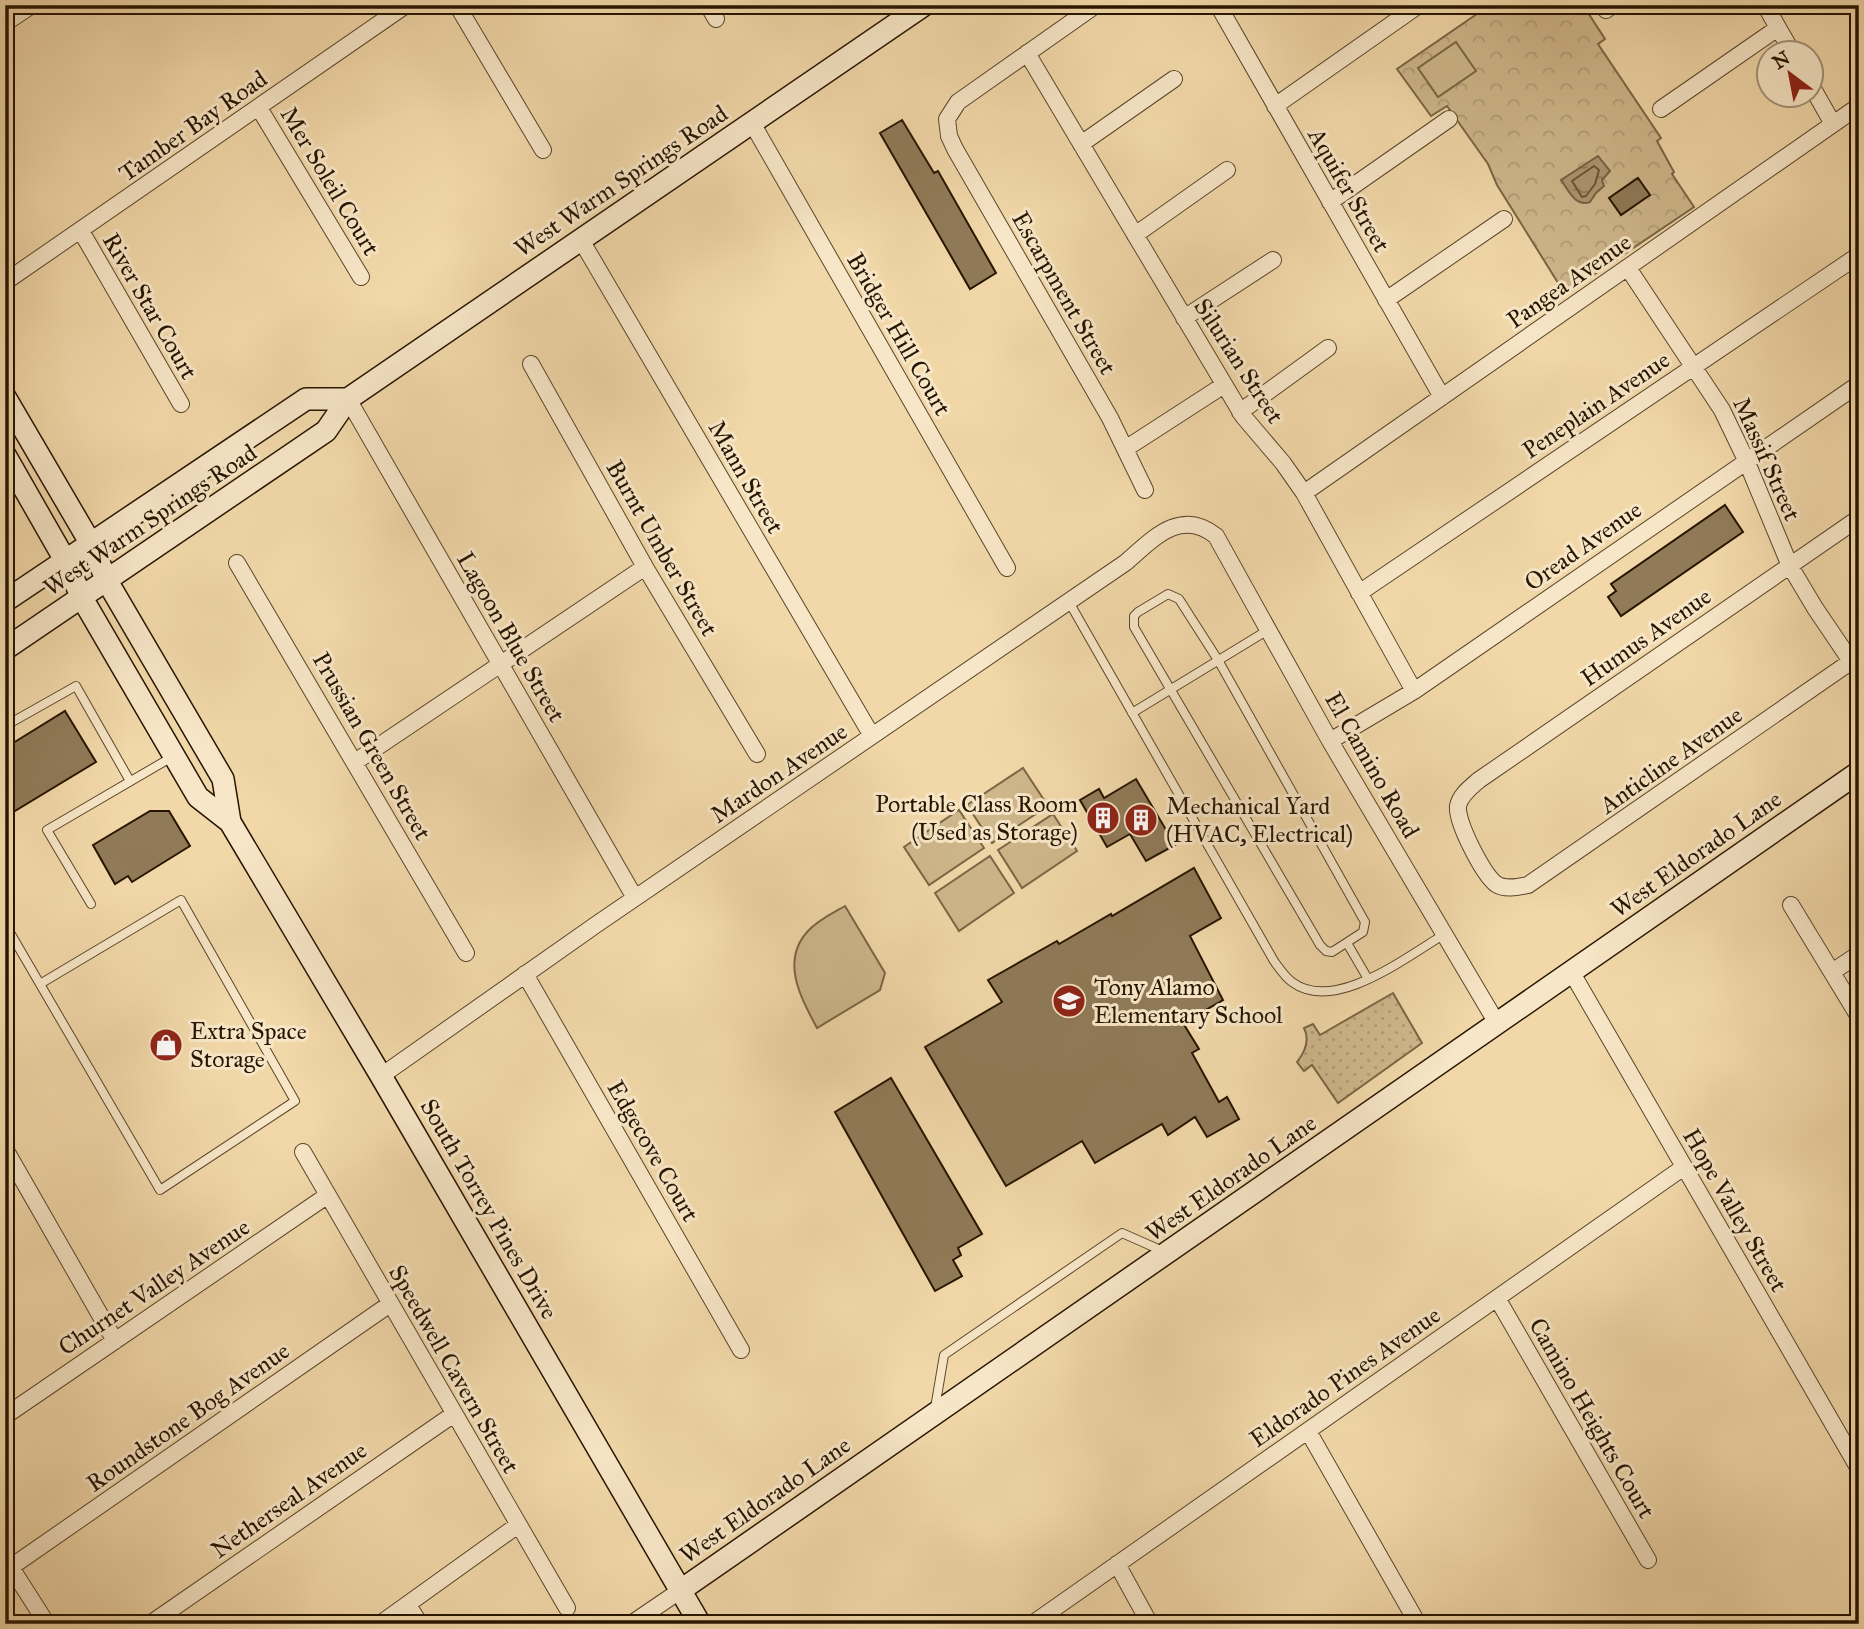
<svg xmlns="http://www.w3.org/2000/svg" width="1864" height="1629" viewBox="0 0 1864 1629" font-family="'IM FELL Great Primer',serif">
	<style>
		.grass { fill: url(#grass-dots); stroke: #7a6646; stroke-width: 2 }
		.park { fill: url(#park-crowns); stroke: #7a6646; stroke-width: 2 }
		.pitch { fill: #cfb78c; stroke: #7a6646; stroke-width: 2 }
		.water { fill: url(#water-ripples); stroke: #776243; stroke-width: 2 }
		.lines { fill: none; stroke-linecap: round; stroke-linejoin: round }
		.shore { stroke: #6a5638; stroke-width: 2 }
		.building { fill: #907a58; stroke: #261500; stroke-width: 2 }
		.lane-casing { stroke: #59462a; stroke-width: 10 }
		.street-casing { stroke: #59462a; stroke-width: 18 }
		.secondary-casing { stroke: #261500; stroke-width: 24 }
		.lane { stroke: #f7e6c7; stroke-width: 8 }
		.street { stroke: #f7e6c7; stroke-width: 16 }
		.secondary { stroke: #f7e6c7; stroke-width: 21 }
		.labels { text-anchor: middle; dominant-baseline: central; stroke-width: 6; stroke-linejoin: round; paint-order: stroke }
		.street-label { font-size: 24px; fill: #261500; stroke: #f7e6c7 }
		.poi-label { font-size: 24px; fill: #261500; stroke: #f7e6c7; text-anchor: start }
	</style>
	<defs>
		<pattern id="grass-dots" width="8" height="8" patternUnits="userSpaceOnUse" patternTransform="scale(1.75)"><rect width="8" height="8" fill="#cfb78c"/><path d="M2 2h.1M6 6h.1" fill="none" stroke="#b29c77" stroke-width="1.8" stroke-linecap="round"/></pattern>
		<pattern id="park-crowns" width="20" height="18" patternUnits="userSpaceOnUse" patternTransform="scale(1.75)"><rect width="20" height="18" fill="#cfb78c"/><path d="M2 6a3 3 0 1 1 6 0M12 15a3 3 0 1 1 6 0" fill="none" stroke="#b29c77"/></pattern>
		<pattern id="water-ripples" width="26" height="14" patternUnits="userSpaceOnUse" patternTransform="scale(1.75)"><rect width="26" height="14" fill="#ad9670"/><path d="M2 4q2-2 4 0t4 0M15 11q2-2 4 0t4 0" fill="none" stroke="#8d795a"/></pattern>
	</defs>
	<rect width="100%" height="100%" fill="#f2d8a9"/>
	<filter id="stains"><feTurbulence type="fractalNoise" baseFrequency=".00286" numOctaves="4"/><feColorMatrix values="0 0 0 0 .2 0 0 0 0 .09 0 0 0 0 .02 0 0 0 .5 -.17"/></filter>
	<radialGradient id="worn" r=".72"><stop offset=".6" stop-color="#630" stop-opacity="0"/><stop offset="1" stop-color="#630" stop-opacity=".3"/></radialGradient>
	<!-- grass -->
	<path class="grass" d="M1393 993 1422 1043 1338 1103 1312 1065 1304 1071 1297 1062C1305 1052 1310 1040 1304 1028L1313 1024 1320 1035Z"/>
	<!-- park -->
	<path class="park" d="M1490 5H1583L1605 39 1598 44 1661 138 1657 141 1674 172 1672 174 1694 207 1565 294 1497 185 1488 164 1447 106 1431 116 1397 69Z"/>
	<!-- pitch -->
	<path class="pitch" d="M1456 42 1476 71 1438 97 1418 68Z
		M1023 768 1048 806 992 843 967 805Z
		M959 810 984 848 929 885 904 847Z
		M1053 814 1077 851 1022 888 998 850Z
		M990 856 1014 893 959 931 935 893Z
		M845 906 885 973 880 990 817 1028C801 998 780 961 808 931 818 920 833 913 845 906Z"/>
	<!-- water -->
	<path class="water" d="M1598 156 1610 171 1602 180 1604 186 1596 193 1590 202C1575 207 1569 191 1561 180Z"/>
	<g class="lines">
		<!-- shore -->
		<path class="shore" d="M1594 166 1599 170 1595 184 1586 196 1582 197 1572 181Z"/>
	</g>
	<!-- building -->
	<path class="building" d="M902 120 934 173 938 171 996 273 970 289 880 133Z
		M1638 178 1650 195 1621 215 1609 198Z
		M1725 505 1743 532 1621 616 1608 597 1616 591 1611 584Z
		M65 711 96 762 5 817V748Z
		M1136 779 1175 845 1146 861 1130 834 1107 847 1080 800 1099 789 1104 798Z
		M150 811H169L190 846 132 882 128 876 115 884 93 845Z
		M1194 868 1221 918 1190 936 1223 1000 1183 1023 1199 1049 1192 1053 1219 1102 1227 1097 1239 1119 1207 1137 1195 1117 1168 1135 1162 1124 1095 1163 1082 1141 1006 1186 925 1047 1002 1002 988 980 1057 941 1059 944 1111 914 1112 916Z
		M891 1078 982 1234 958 1248 961 1255 953 1260 962 1276 935 1291 835 1112Z"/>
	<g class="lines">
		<defs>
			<path id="lane" d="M1168 594 1179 599 1218 660 1365 922 1363 932 1332 952 1326 951 1320 945 1134 627V616L1138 612Z
				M1069 602 1274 961C1279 968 1285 977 1292 982 1335 1014 1407 956 1445 934
				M1132 713 1268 630
				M5 726 76 686 130 781
				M91 904 47 830 172 757
				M5 924 160 1190 295 1101 181 900 40 984
				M1347 943 1368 979
				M935 1408 944 1355 1122 1233 1165 1252"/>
			<path id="street" d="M457 5 543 150
				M708 5 716 19
				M1096 5 958 102 947 119 949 136 955 149 1110 418 1145 490
				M1218 5 1442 397
				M1765 5 1792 52
				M1606 10 1613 5
				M5 23 32 5
				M1027 53 1243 416 1283 463 1304 493 1414 691
				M1812 87 1833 124
				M1275 106 1419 5
				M259 108 361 277
				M1661 109 1778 28
				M752 123 1007 568
				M1081 144 1174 79
				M1330 202 1449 119
				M81 231 181 404
				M1135 235 1227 170
				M581 240 872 736
				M1628 268 1722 410 1746 460 1790 566 1815 608 1859 673
				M5 282 406 5
				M1386 300 1504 219
				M1184 318 1273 260
				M531 364 645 567 757 754
				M348 399 635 898
				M1240 412 1328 348
				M1125 449 1224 385
				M1304 493 1859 106
				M1859 518 1479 780C1471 787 1460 795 1458 806 1456 822 1483 874 1496 884 1505 890 1518 887 1528 885L1859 656
				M237 563 466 953
				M1359 593 1859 255
				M1330 741 1414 691 1859 384
				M355 762 645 567
				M1791 905 1859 1017
				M1832 972 1859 954
				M1572 973 1859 1469
				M525 974 741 1350
				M381 1076 597 924 1125 563C1152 540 1180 507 1216 536L1330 741 1498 1025
				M5 1149 115 1341
				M303 1152 567 1608
				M1497 1298 1648 1560
				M5 1416 328 1195
				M1308 1431 1418 1624
				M5 1558 47 1624
				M1117 1564 1150 1624
				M11 1567 390 1304
				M408 1605 420 1624
				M150 1624 454 1414
				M380 1624 518 1525
				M631 1624 681 1590
				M1032 1624 1684 1167"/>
			<path id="secondary" d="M5 397 91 544 107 581 223 779 230 822
				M5 455 65 560 82 598 198 797 230 822 381 1076 700 1624
				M5 601 306 399H348
				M5 649 326 431 348 399 924 5
				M681 1590 1859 772"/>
		</defs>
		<!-- lane casing -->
		<use href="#lane" class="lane-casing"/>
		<!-- street casing -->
		<use href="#street" class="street-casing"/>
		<!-- secondary casing -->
		<use href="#secondary" class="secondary-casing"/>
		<!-- lane -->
		<use href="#lane" class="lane"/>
		<!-- street -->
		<use href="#street" class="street"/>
		<!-- secondary -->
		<use href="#secondary" class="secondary"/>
	</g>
	<!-- icons -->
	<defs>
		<symbol id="building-disc" viewBox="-11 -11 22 22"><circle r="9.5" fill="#8f2418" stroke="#f7e6c7"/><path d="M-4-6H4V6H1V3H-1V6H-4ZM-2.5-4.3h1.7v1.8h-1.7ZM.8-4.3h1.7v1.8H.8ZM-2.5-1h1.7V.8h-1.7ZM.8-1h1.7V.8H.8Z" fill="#fff"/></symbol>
		<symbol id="school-disc" viewBox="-11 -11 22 22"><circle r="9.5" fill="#8f2418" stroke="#f7e6c7"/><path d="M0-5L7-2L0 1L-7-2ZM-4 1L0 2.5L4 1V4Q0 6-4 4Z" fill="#fff"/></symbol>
		<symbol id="shop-disc" viewBox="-11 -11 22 22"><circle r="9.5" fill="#8f2418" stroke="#f7e6c7"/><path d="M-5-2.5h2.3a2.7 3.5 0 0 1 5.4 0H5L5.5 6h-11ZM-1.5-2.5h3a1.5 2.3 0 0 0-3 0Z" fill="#fff"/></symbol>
	</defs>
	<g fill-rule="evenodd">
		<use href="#building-disc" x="1084" y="799" width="38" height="38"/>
		<use href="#building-disc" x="1122" y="801" width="38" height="38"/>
		<use href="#school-disc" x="1050" y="982" width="38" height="38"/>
		<use href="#shop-disc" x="147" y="1026" width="38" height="38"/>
	</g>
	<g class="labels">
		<!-- street labels -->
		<g class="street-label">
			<text transform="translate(193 126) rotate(-35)">Tamber Bay Road</text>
			<text transform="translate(330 181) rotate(59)">Mer Soleil Court</text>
			<text transform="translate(621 181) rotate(-34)">West Warm Springs Road</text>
			<text transform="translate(1349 190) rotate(60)">Aquifer Street</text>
			<text transform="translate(1569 281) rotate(-35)">Pangea Avenue</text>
			<text transform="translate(1064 293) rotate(60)">Escarpment Street</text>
			<text transform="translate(150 306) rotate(60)">River Star Court</text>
			<text transform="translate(899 334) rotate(60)">Bridger Hill Court</text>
			<text transform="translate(1239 361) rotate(57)">Silurian Street</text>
			<text transform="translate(1596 405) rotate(-34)">Peneplain Avenue</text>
			<text transform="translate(1767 459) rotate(66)">Massif Street</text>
			<text transform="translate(746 477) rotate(60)">Mann Street</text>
			<text transform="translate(150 520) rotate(-34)">West Warm Springs Road</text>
			<text transform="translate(1583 546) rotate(-35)">Oread Avenue</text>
			<text transform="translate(662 548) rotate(60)">Burnt Umber Street</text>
			<text transform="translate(511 637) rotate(60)">Lagoon Blue Street</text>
			<text transform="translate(1646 637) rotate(-35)">Humus Avenue</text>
			<text transform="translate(372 746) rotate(60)">Prussian Green Street</text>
			<text transform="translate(1671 760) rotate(-35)">Anticline Avenue</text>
			<text transform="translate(1372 765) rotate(60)">El Camino Road</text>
			<text transform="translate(779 773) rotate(-34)">Mardon Avenue</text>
			<text transform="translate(1696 854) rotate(-35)">West Eldorado Lane</text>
			<text transform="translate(653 1151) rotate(60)">Edgecove Court</text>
			<text transform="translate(1231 1178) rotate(-35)">West Eldorado Lane</text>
			<text transform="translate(489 1209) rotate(60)">South Torrey Pines Drive</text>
			<text transform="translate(1735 1210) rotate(60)">Hope Valley Street</text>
			<text transform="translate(154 1287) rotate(-34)">Churnet Valley Avenue</text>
			<text transform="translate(454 1369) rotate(60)">Speedwell Cavern Street</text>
			<text transform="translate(1345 1377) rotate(-35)">Eldorado Pines Avenue</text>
			<text transform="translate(188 1417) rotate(-35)">Roundstone Bog Avenue</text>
			<text transform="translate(1592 1418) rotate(60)">Camino Heights Court</text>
			<text transform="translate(289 1500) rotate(-35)">Netherseal Avenue</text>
			<text transform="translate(765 1500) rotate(-35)">West Eldorado Lane</text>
		</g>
		<!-- poi labels -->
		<g class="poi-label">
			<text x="1078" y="804" text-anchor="end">Portable Class Room<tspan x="1078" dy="28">(Used as Storage)</tspan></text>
			<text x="1166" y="806">Mechanical Yard<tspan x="1166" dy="28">(HVAC, Electrical)</tspan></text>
			<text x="1094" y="987">Tony Alamo<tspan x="1094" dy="28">Elementary School</tspan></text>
			<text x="190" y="1031">Extra Space<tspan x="190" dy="28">Storage</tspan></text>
		</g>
	</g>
	<!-- margin -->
	<rect width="1864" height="1629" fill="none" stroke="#f2d8a9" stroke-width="28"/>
	<rect x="7" y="7" width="1850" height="1615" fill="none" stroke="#261500" stroke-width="3.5"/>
	<rect x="14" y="14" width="1836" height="1601" fill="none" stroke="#261500" stroke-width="2"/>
	<!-- north arrow -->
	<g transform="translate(1790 74) rotate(328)"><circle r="33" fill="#f7e6c7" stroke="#a39277" stroke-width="2"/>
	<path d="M0-5L12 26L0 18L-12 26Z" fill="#8f2418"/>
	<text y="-10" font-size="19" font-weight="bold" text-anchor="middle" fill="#261500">N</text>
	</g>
	<rect width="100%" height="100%" filter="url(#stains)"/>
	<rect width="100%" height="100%" fill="url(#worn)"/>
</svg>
